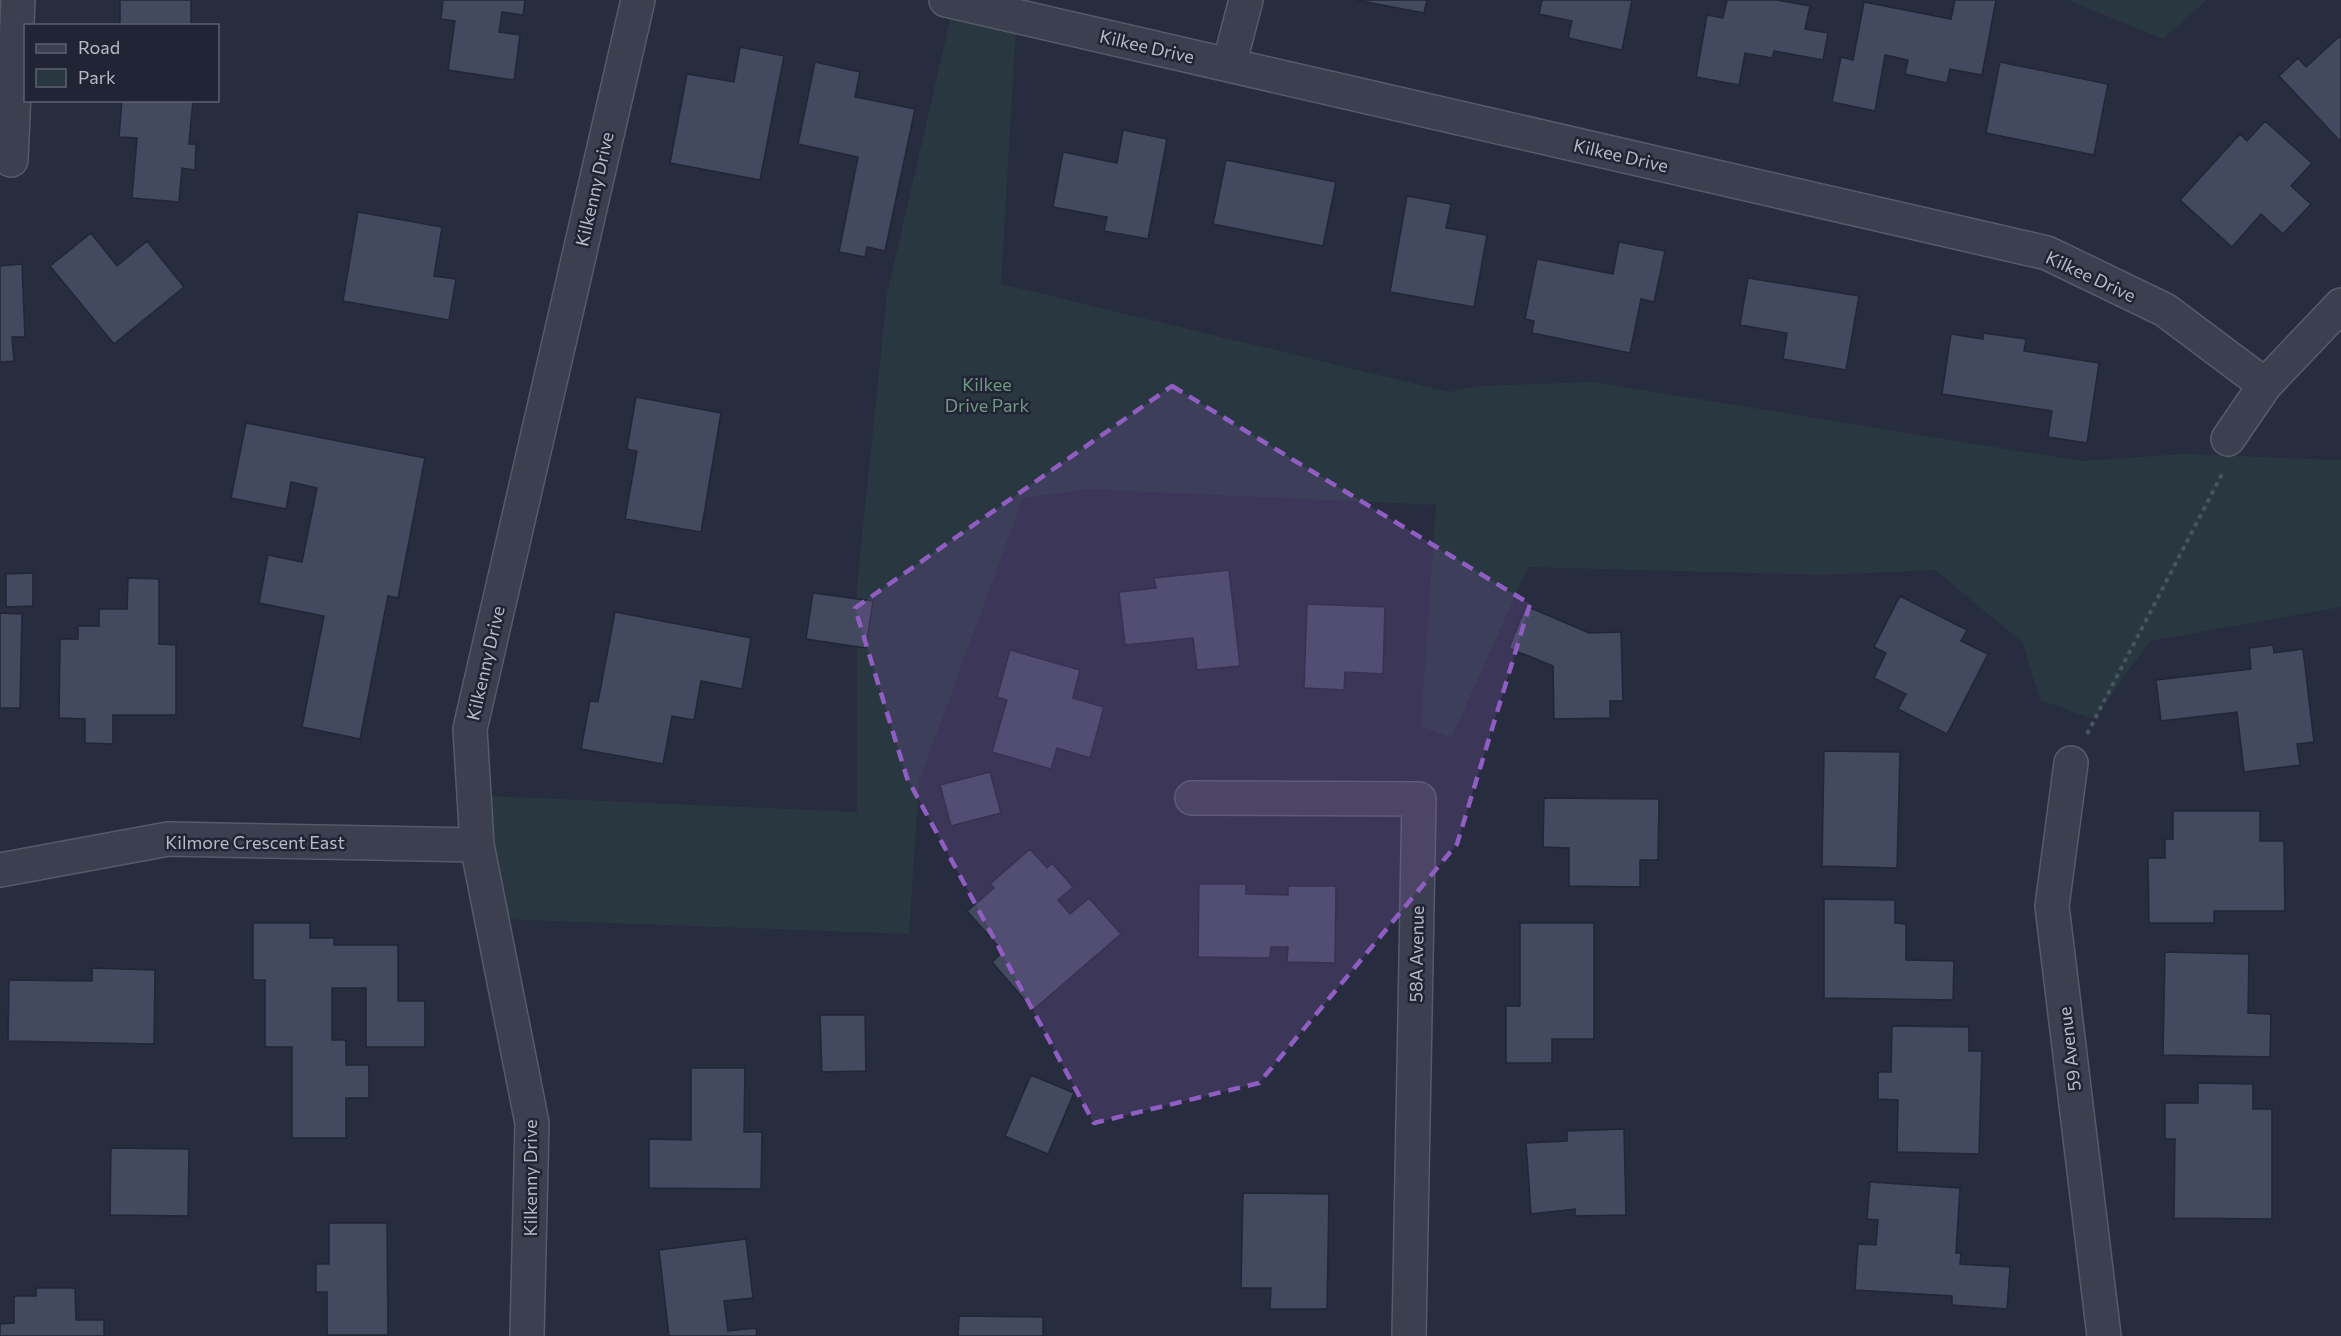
<svg xmlns="http://www.w3.org/2000/svg" width="2341" height="1336" viewBox="0 0 2341 1336" font-family="Commissioner,sans-serif">
	<style>
		.green { fill: #293840 }
		.building { fill: #43495e; stroke: #222636; stroke-width: 1.5 }
		.lines { fill: none; stroke-linecap: round; stroke-linejoin: round }
		.street-casing { stroke: #565a69; stroke-width: 36 }
		.path { stroke: #47555d; stroke-width: 4; stroke-dasharray: 4.5 4.5; stroke-linecap: butt }
		.street { stroke: #3b3f4f; stroke-width: 33 }
		.marked { fill: #905ec2; fill-opacity: 0.2; stroke: #905ec2; stroke-width: 4.5; stroke-dasharray: 12 8; stroke-linejoin: round }
		.labels { text-anchor: middle; dominant-baseline: central; stroke-width: 5; stroke-linejoin: round; paint-order: stroke }
		.street-label { font-size: 18px; fill: #b7bbc9; stroke: #202434 }
		.park-label { font-size: 18px; fill: #709982; stroke: #202434 }
	</style>
	<rect width="100%" height="100%" fill="#272c3f"/>
	<!-- green -->
	<path class="green" d="M2068 0H2207L2163 39Z
		M951 16 1016 26 1001 284 1449 392 1479 386 1593 382 2081 461 2184 454 2341 460V607L2150 641 2094 719 2040 700 2023 643 1935 570 1824 575 1528 567 1451 738 1421 726 1436 505 1088 489 1023 498 919 781 909 934 503 919 489 849V796L857 812V585L887 294Z"/>
	<!-- building -->
	<path class="building" d="M120 0H191V26H120Z
		M443 0H525L523 15 502 12 499 32 520 35 514 80 448 70 455 21 441 19Z
		M1356 0H1427L1424 13Z
		M1542 0H1632L1622 50 1568 38 1572 21 1539 14Z
		M1727 0H1777L1810 6 1805 29 1828 33 1823 60 1774 51 1772 58 1745 53 1739 85 1696 77 1707 15 1723 18Z
		M1955 0H1996L1982 75 1950 69 1947 83 1905 74 1908 60 1885 55 1875 111 1832 102 1841 57 1853 60 1864 2 1951 19Z
		M2341 35V142L2279 76 2298 58 2306 67Z
		M740 47 784 56 760 180 670 163 687 74 734 82Z
		M815 62 860 72 855 97 915 109 885 251 867 247 865 257 839 252 858 157 798 144Z
		M2000 62 2108 84 2094 155 1986 133Z
		M122 100H193L189 144H196L195 170 182 168 179 202 132 198 137 138 119 137Z
		M2265 121 2312 163 2291 186 2311 204 2283 234 2261 214 2232 247 2180 200 2240 134 2247 141Z
		M1123 130 1167 139 1148 239 1104 231 1107 217 1053 207 1063 152 1117 163Z
		M1226 160 1336 182 1323 246 1213 224Z
		M1407 196 1451 204 1446 228 1487 235 1474 307 1390 292Z
		M358 212 442 227 434 276 456 279 449 320 343 301Z
		M91 233 117 266 147 241 184 287 114 344 50 266Z
		M1619 242 1665 251 1654 302 1641 299 1630 353 1532 333 1534 321 1525 319 1537 259 1613 274Z
		M22 264 25 337H12L14 361 0 362V266Z
		M1748 278 1859 296 1846 370 1783 359 1787 333 1740 325Z
		M1983 333 2026 339 2024 351 2099 363 2087 443 2048 437 2052 411 1942 394 1951 334 1983 339Z
		M636 397 721 413 701 532 625 519 637 451 627 449Z
		M246 423 425 458 398 598 388 596 360 739 302 727 324 616 259 603 268 555 302 562 317 488 291 482 286 509 231 498Z
		M1229 570 1240 666 1197 670 1193 638 1125 645 1119 592 1156 588 1154 578Z
		M33 573V606L6 607V574Z
		M128 578 159 579V644L176 645V715H113V744L85 743V719L59 718 60 639H78V626H99V609H127Z
		M813 593 873 601 866 648 806 639Z
		M1900 596 1967 630 1961 641 1988 654 1947 734 1898 709 1906 694 1874 678 1886 653 1874 647Z
		M1307 604 1385 607 1383 674 1345 672 1344 690 1304 688Z
		M1526 606 1589 633 1621 632 1623 701H1610V718L1554 719 1553 666 1509 648Z
		M615 612 751 638 742 689 701 681 694 720 672 716 663 764 581 749 590 701 598 702Z
		M0 613 22 614 20 708H0Z
		M2273 645 2274 653 2303 649 2314 742 2297 744 2300 765 2244 772 2237 712 2161 721 2156 680 2251 669 2249 648Z
		M1010 650 1080 670 1073 698 1104 707 1090 758 1057 748 1051 769 992 752 1007 700 997 697Z
		M1824 751 1900 752 1897 868 1822 866Z
		M990 772 1001 813 951 826 940 785Z
		M1544 798 1659 799 1658 860H1640V887L1569 886V848L1543 847Z
		M2173 811H2260V841H2284L2285 911H2214V923H2149L2148 858H2165V839H2173Z
		M1030 849 1047 868 1052 863 1073 887 1058 900 1070 914 1089 898 1121 934 1033 1010 992 962 1003 952 967 911 994 888 990 884Z
		M1199 884H1246V894L1288 895V886H1336L1335 963 1287 962 1288 947H1271L1270 958 1198 957Z
		M1824 899 1895 900V923L1906 924V960L1954 961 1953 1000 1824 998Z
		M253 923H310V938H334V945H398V1001H425V1047H366V988H332V1040H346V1065H369V1098H346V1138H292V1047H265V980H253Z
		M1520 923H1594V1039H1552V1063H1506V1006H1520Z
		M2165 952 2249 954 2248 1013 2271 1014 2270 1057 2163 1055Z
		M92 968 155 970 154 1044 8 1041 9 980 92 981Z
		M820 1015H865L866 1071 822 1072Z
		M1892 1026 1969 1027V1051H1982L1979 1154 1897 1152 1898 1100 1878 1099V1072H1891Z
		M691 1068H745L744 1132H762L761 1189 649 1188V1139L691 1140Z
		M1031 1075 1074 1093 1048 1154 1005 1136Z
		M2198 1083 2253 1084V1109H2272V1219L2174 1218 2175 1139H2165V1103H2198Z
		M1624 1129 1626 1215 1575 1216V1209L1531 1214 1526 1143 1567 1141V1131Z
		M111 1148 189 1149 188 1216 110 1215Z
		M1870 1182 1960 1188 1956 1253H1961L1960 1264 2010 1267 2007 1309 1952 1305V1296L1855 1290 1858 1244 1876 1245 1878 1220 1867 1219Z
		M1243 1193 1329 1194 1327 1309H1270L1271 1288H1241Z
		M329 1223H387L388 1335H327V1292H316V1264H329Z
		M746 1239 753 1298 724 1301 728 1331 756 1328 757 1336H669L659 1250Z
		M36 1288H75L76 1320H104V1336H0V1324L14 1323V1296H36Z
		M959 1316 1043 1317V1336H958Z"/>
	<g class="lines">
		<defs>
			<path id="street" d="M946 0 2047 253 2165 310 2265 385
				M1229 65 1246 0
				M11 160 18 0
				M2228 439 2265 385 2341 305
				M2071 763 2052 906 2104 1336
				M1192 798 1419 799 1409 1336
				M0 870 168 839 477 845
				M527 1336 532 1123 477 845 470 729 638 0"/>
		</defs>
		<!-- street casing -->
		<use href="#street" class="street-casing"/>
		<!-- path -->
		<path class="path" d="M2087 734 2222 474"/>
		<!-- street -->
		<use href="#street" class="street"/>
	</g>
	<!-- marked area -->
	<path class="marked" d="M1172 386 1530 604 1457 844 1259 1083 1094 1123 907 778 855 608Z"/>
	<g class="labels">
		<!-- street labels -->
		<g class="street-label">
			<text transform="translate(1147 46) rotate(13)">Kilkee Drive</text>
			<text transform="translate(1621 155) rotate(13)">Kilkee Drive</text>
			<text transform="translate(594 189) rotate(-77)">Kilkenny Drive</text>
			<text transform="translate(2091 276) rotate(25)">Kilkee Drive</text>
			<text transform="translate(485 663) rotate(-77)">Kilkenny Drive</text>
			<text x="255" y="842">Kilmore Crescent East</text>
			<text transform="translate(1416 954) rotate(-89)">58A Avenue</text>
			<text transform="translate(2069 1049) rotate(-97)">59 Avenue</text>
			<text transform="translate(530 1178) rotate(-90)">Kilkenny Drive</text>
		</g>
		<!-- park labels -->
		<g class="park-label">
			<text x="987" y="384">Kilkee<tspan x="987" dy="21">Drive Park</tspan></text>
		</g>
	</g>
	<!-- legend -->
	<rect x="24" y="24" width="195" height="78" fill="#202434" stroke="#5c6070" stroke-width="1.5"/>
	<rect x="36" y="44" width="30" height="9" fill="#3b3f4f" stroke="#5c6070" stroke-width="1.5"/>
	<text x="78" y="54" font-size="18" fill="#b7bbc9">Road</text>
	<rect x="36" y="69" width="30" height="18" fill="#293840" stroke="#5c6070" stroke-width="1.5"/>
	<text x="78" y="84" font-size="18" fill="#b7bbc9">Park</text>
</svg>
